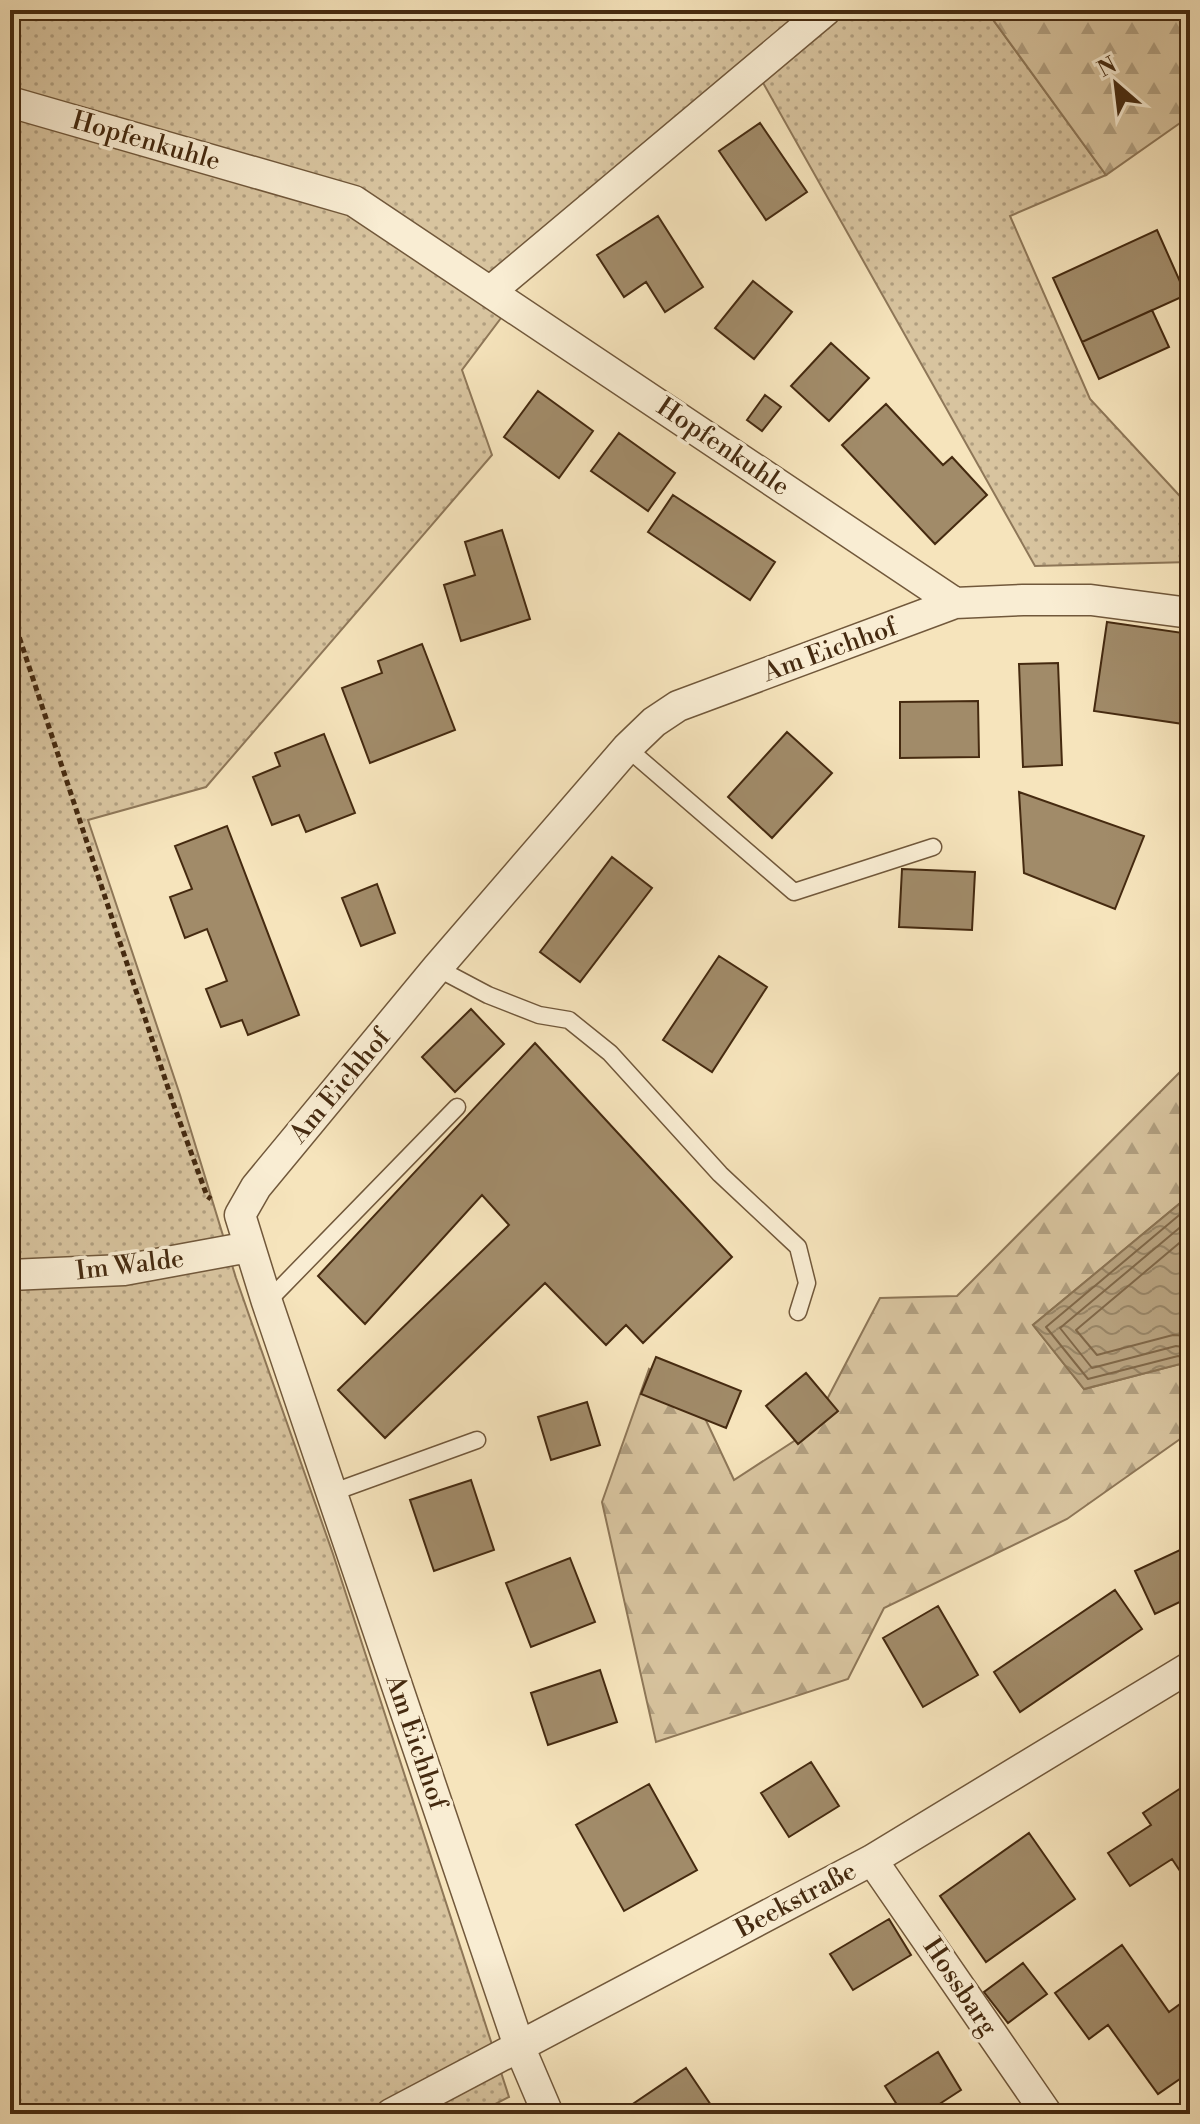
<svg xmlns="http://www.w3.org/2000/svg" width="1200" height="2124" viewBox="0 0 1200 2124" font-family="'Libre Bodoni',serif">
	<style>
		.green { fill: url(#green-dots); stroke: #8e7758; stroke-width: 2 }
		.forest { fill: url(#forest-firs); stroke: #8e7758; stroke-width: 2 }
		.water { fill: url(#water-waves); stroke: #8b7454; stroke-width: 2 }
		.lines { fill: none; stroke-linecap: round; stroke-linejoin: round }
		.shore { stroke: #806849; stroke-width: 2 }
		.building { fill: #a18b69; stroke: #452a10; stroke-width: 2 }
		.lane-casing { stroke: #71583b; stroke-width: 19 }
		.street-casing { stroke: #71583b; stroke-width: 33 }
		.path { stroke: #452a10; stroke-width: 5; stroke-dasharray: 6 4; stroke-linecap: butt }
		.lane { stroke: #f9edd3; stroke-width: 16 }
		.street { stroke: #f9edd3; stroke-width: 30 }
		.labels { text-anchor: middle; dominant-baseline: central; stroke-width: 7; stroke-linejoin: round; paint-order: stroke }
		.street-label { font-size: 26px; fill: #452a10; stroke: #f9edd3 }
	</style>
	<defs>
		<pattern id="green-dots" width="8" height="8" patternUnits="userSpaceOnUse" patternTransform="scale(2)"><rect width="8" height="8" fill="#d8c49f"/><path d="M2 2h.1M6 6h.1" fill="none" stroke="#b19f80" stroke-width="1.8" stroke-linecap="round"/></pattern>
		<pattern id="forest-firs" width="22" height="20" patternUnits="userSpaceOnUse" patternTransform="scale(2)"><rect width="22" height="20" fill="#d8c49f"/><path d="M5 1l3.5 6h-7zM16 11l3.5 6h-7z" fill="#b19f80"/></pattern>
		<pattern id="water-waves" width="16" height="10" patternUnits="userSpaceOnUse" patternTransform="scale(2)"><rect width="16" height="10" fill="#baa582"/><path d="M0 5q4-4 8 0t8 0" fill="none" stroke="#998769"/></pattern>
	</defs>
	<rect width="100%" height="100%" fill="#f6e4bc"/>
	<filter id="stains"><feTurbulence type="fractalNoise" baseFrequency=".0025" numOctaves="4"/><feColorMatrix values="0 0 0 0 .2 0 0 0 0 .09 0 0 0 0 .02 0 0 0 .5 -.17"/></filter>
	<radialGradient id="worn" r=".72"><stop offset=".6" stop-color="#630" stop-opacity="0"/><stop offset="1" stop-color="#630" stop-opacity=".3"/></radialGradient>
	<!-- green -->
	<path class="green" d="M10 10H812L495 279 501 318 462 370 492 455 206 787 88 820 180 1095 236 1278 333 1554 509 2097 476 2114H10Z
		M816 10H986L1106 175 1010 216 1090 399 1190 507V562L1035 566 753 65Z"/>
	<!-- forest -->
	<path class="forest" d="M986 10H1190V116L1106 175Z
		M1190 1062V1195L1033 1325 1084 1389 1180 1364 1190 1367V1432L1067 1519 884 1608 848 1679 656 1742 602 1502 649 1369 703 1414 734 1480 811 1430 880 1298 957 1296Z"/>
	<!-- water -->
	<path class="water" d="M1190 1195V1367L1180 1364 1084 1389 1033 1325Z"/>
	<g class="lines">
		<!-- shore -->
		<path class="shore" d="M1190 1206 1046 1327 1088 1379 1178 1356 1190 1359
			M1190 1219 1060 1328 1092 1368 1176 1346 1190 1348
			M1190 1234 1076 1330 1097 1355 1173 1335 1190 1336"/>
	</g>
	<!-- building -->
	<path class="building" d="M760 123 807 192 766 220 719 151Z
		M658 216 703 287 665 312 646 282 624 297 597 255Z
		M1157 230 1186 295 1082 342 1053 278Z
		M753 281 792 312 754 359 715 328Z
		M1152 310 1169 347 1099 379 1082 342Z
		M831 343 869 378 829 421 791 386Z
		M538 391 593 431 559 478 504 437Z
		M765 395 781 407 762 431 747 420Z
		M886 404 943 465 952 457 987 495 935 544 842 445Z
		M619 433 675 473 648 511 591 471Z
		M673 495 775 562 750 600 648 532Z
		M502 530 530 619 461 641 444 585 475 575 465 542Z
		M1107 622 1190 634V725L1094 711Z
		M422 644 455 730 370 763 342 688 382 673 378 661Z
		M1058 663 1062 765 1023 767 1019 664Z
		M978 701 979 757 900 758V702Z
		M787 732 832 773 772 838 728 797Z
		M324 734 355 813 306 832 299 815 272 825 253 777 280 766 275 753Z
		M1019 792 1144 836 1115 909 1024 873Z
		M227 826 299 1015 248 1035 242 1020 221 1027 206 989 227 981 207 929 185 938 170 897 192 889 175 846Z
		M612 857 652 888 580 982 540 952Z
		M902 869 975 872 972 930 899 927Z
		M377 884 395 933 361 946 342 898Z
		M719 956 767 987 712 1072 663 1040Z
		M471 1009 504 1044 455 1092 422 1057Z
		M535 1043 732 1257 643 1343 626 1325 606 1345 545 1283 385 1438 338 1390 509 1225 482 1195 365 1324 318 1276Z
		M656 1357 741 1391 726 1428 641 1394Z
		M806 1373 838 1411 798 1444 766 1406Z
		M587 1402 600 1445 551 1460 538 1417Z
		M471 1480 494 1550 434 1571 410 1500Z
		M1180 1550 1190 1571V1597L1155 1614 1135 1571Z
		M570 1558 595 1622 531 1647 506 1583Z
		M1115 1590 1142 1629 1020 1712 994 1672Z
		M938 1606 978 1675 923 1707 883 1638Z
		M600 1670 617 1722 548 1745 531 1693Z
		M811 1762 839 1806 789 1837 761 1793Z
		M1190 1782V1886L1172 1859 1130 1886 1108 1853 1151 1825 1143 1813Z
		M649 1784 697 1870 624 1911 576 1825Z
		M1029 1833 1075 1899 986 1962 940 1896Z
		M889 1919 911 1955 853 1990 830 1954Z
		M1122 1945 1169 2012 1187 1999 1190 2004V2072L1158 2094 1108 2025 1089 2039 1055 1993Z
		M1023 1963 1047 1994 1008 2023 984 1992Z
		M938 2052 961 2090 924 2114H903L885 2086Z
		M686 2068 717 2114H618Z"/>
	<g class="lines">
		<defs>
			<path id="lane" d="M627 748 794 892 933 847
				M437 968 488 995 539 1015 569 1020 610 1053 720 1174 798 1247 807 1283 798 1312
				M267 1302 457 1107
				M331 1493 477 1440"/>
			<path id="street" d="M10 102 354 201 955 603
				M491 291 826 10
				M10 1275 124 1270 249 1247
				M872 1860 1047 2114
				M391 2114 872 1860 1190 1667
				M548 2114 519 2046 267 1302 240 1215 256 1187 437 968 627 748 654 722 678 706 955 603 1023 600H1091L1190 613"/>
		</defs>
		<!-- lane casing -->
		<use href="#lane" class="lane-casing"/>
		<!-- street casing -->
		<use href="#street" class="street-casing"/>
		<!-- path -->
		<path class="path" d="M10 609 173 1103 207 1196 211 1199"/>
		<!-- lane -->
		<use href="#lane" class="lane"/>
		<!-- street -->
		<use href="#street" class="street"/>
	</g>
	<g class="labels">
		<!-- street labels -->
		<g class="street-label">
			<text transform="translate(146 141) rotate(16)">Hopfenkuhle</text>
			<text transform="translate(723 447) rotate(34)">Hopfenkuhle</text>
			<text transform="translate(830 650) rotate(-20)">Am Eichhof</text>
			<text transform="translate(340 1086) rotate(-50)">Am Eichhof</text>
			<text transform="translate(130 1265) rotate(-7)">Im Walde</text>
			<text transform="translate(416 1742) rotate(71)">Am Eichhof</text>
			<text transform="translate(796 1900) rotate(-28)">Beekstraße</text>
			<text transform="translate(960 1987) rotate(56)">Hossbarg</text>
		</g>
	</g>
	<!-- margin -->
	<rect width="1200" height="2124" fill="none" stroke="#f6e4bc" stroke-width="40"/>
	<rect x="12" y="12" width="1176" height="2100" fill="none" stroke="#452a10" stroke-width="4"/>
	<rect x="20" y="20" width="1160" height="2084" fill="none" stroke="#452a10" stroke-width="2"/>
	<!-- north arrow -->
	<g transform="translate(1116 84) rotate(332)" stroke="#f9edd3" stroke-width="6" paint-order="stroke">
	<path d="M0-6L14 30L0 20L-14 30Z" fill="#452a10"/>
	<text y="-12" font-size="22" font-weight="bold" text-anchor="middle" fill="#452a10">N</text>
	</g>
	<rect width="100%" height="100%" filter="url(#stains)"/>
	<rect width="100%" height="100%" fill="url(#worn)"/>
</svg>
